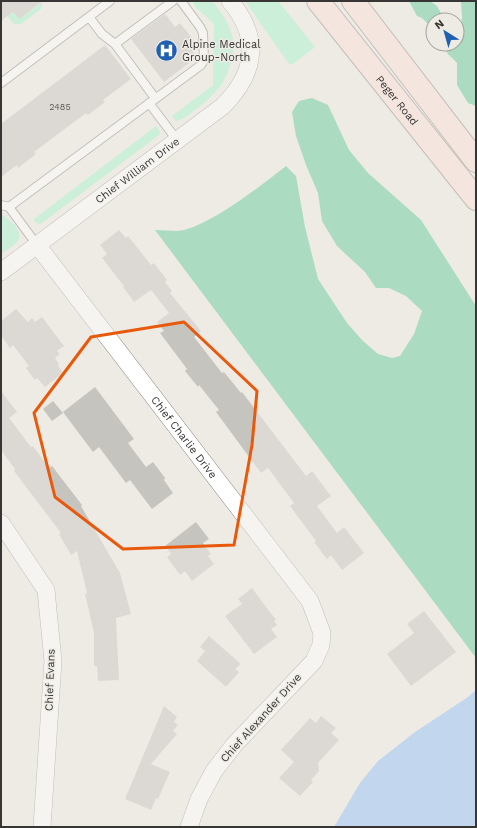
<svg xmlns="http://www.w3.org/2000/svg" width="477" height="828" viewBox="0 0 477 828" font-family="'Work Sans',sans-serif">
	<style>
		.green { fill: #a0f3c8 }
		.forest { fill: #59c794 }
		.water { fill: #8dbcf8 }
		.building { fill: #c6c4be }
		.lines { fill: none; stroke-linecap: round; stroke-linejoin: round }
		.lane-casing { stroke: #8d8b85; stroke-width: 10 }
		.street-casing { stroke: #8d8b85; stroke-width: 18 }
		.secondary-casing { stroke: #8d8b85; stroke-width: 24 }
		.lane { stroke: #fff; stroke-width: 8 }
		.street { stroke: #fff; stroke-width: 17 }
		.secondary { stroke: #fbddd8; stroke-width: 22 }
		.marked { fill: none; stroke: #e8590c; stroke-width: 3; stroke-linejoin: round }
		.labels { text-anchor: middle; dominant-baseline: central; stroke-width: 3; stroke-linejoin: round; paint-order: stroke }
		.number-label { font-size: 9px; fill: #5b5a56 }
		.poi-label { font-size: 11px; fill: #373634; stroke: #eeebe5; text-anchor: start }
		.street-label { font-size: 11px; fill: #373634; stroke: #eeebe5 }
	</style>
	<rect width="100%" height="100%" fill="#eeebe5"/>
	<!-- green -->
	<path class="green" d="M193 1H212L214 3C229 23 238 37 231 62 228 72 225 81 218 89 208 101 195 110 183 119L176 121 172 116 213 85 214 24 195 7Z
		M245 1H278L315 47 293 64H289Z
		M41 3 42 5 41 9 21 24H14L7 16 13 12 19 19Z
		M156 126 160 132 159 135 42 223 39 224 35 222 34 219Z
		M1 214C9 219 26 232 17 242 13 247 6 250 1 254Z"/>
	<!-- forest -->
	<path class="forest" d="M409 1H430L437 6 445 20H433V29L422 18 417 16Z
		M461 1H476V106L468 103 457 85V63C452 56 444 55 446 44H457V42L459 41 462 18Z
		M312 98 328 105 349 150 368 173 421 220 476 306V658L155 230C162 230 170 231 177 231 206 229 263 184 286 166L296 176 305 227 318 279 347 323 362 340 378 354 392 358 400 356 414 334 422 311 406 296 389 288H376L365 272 337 246 322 221 318 193 306 165 296 136 292 112 299 101Z"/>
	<!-- water -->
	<path class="water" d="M476 690V827H334L360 783 378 761 415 732 468 697Z"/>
	<!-- building -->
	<path class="building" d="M1 1H43L19 19 13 12 1 21Z
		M165 14 175 27 180 23 192 38 186 42 197 57 164 82 131 39Z
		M105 45 131 79 103 100 105 102 88 115 86 113 34 152 36 154 18 168 17 165 1 177V124Z
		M119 230 126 238 128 236 151 265 154 263 167 280 165 282 172 291 170 293 201 331 194 337 222 373 224 372 241 393 242 392 306 476 312 471 331 496 317 506 337 533 344 527 364 553 342 570 331 555 327 559 314 542 316 541 290 506 294 503 268 468 261 473 216 412 219 410 199 385 198 387 185 371 187 369 160 333 164 331 157 322 169 313 151 290 134 302 123 287 124 286 102 258 107 254 100 245Z
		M16 309 28 322 32 318 35 322 42 317 64 346 57 351 60 354 55 358 59 364 58 365 63 373 45 387 37 378 35 380 26 368 29 366 13 345 10 348 1 336V321Z
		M95 387 134 439 128 443 146 467 153 462 165 478 164 480 173 493 152 509 130 480 126 483 99 447 93 452 63 412Z
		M1 391 17 412 9 418 31 447 33 446 49 468 52 466 82 505 81 506 120 573 131 614 116 618 119 680 98 681 97 666H94V633L85 594 87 593 77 551 71 555 59 534 61 533 14 471 15 469 1 450Z
		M53 401 63 413 52 421 43 409Z
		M196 522 209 539 203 543 211 554 208 556 214 564 192 581 185 571 180 575 167 557 171 554 165 546Z
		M252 588 276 620 274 621 277 625 271 629 277 637 254 654 225 616 242 604 238 599Z
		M424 611 456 652 411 686 387 654 414 633 407 624Z
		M209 636 241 664 235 669 239 672 226 687 197 661 205 651 200 647Z
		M164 706 177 717 174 722 178 725 173 731 177 734 151 764 170 772 158 799 156 798 151 810 125 799Z
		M321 716 336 728 331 733 339 740 318 763 319 771 311 780 313 782 300 796 279 778 294 762 281 750 310 718 316 723Z"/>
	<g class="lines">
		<defs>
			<path id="lane" d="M89 17 102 34 115 44 155 98
				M115 44 173 1
				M1 83 110 1
				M149 103 177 140
				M1 205 9 207
				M37 245 9 207 201 65 204 60 203 33 200 27 181 1"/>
			<g id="street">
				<path id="s1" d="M37 245 310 601 322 633 321 645 314 661 234 745 214 771 199 799 189 827"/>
				<path id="s2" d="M1 272 223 106C256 73 261 38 230 1"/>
				<path d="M1 523 46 590 53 661 42 827"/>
			</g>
			<g id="secondary">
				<path id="s3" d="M318 1 476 199"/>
				<path d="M353 1 476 161"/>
			</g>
		</defs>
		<!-- lane casing -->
		<use href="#lane" class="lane-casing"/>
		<!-- street casing -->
		<use href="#street" class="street-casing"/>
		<!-- secondary casing -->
		<use href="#secondary" class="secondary-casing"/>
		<!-- lane -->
		<use href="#lane" class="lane"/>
		<!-- street -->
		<use href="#street" class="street"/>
		<!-- secondary -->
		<use href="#secondary" class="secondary"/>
	</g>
	<!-- marked area -->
	<path d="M0 0H477V828H0ZM184 322 257 391 252 445 234 545 123 549 55 497 34 413 91 337Z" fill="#eeebe5" fill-opacity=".55" fill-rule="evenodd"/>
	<path class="marked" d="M184 322 257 391 252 445 234 545 123 549 55 497 34 413 91 337Z"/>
	<!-- icons -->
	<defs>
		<symbol id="hospital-disc" viewBox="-11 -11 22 22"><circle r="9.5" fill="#1f60b1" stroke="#eeebe5"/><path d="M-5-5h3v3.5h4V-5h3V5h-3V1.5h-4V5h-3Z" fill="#fff"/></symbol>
	</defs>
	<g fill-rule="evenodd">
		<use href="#hospital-disc" x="154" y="38" width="25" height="25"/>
	</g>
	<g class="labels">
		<!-- number labels -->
		<g class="number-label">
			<text x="60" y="107">2485</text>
		</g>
		<!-- poi labels -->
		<g class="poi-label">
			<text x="182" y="44">Alpine Medical<tspan x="182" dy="13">Group-North</tspan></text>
		</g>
		<!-- street labels -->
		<g class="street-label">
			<text stroke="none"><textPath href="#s3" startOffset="127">Peger Road</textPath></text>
			<text stroke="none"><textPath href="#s2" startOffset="170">Chief William Drive</textPath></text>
			<text stroke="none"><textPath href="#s1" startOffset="242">Chief Charlie Drive</textPath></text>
			<text transform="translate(50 680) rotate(-88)">Chief Evans</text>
			<text transform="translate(261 718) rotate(-48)">Chief Alexander Drive</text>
		</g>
	</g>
	<!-- border -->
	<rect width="477" height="828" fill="none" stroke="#373634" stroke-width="4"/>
	<!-- north arrow -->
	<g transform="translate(445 32) rotate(323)"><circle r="19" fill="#eeebe5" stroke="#a5a39e"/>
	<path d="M0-3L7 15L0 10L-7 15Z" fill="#1f60b1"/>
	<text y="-6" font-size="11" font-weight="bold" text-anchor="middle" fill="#373634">N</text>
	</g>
</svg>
